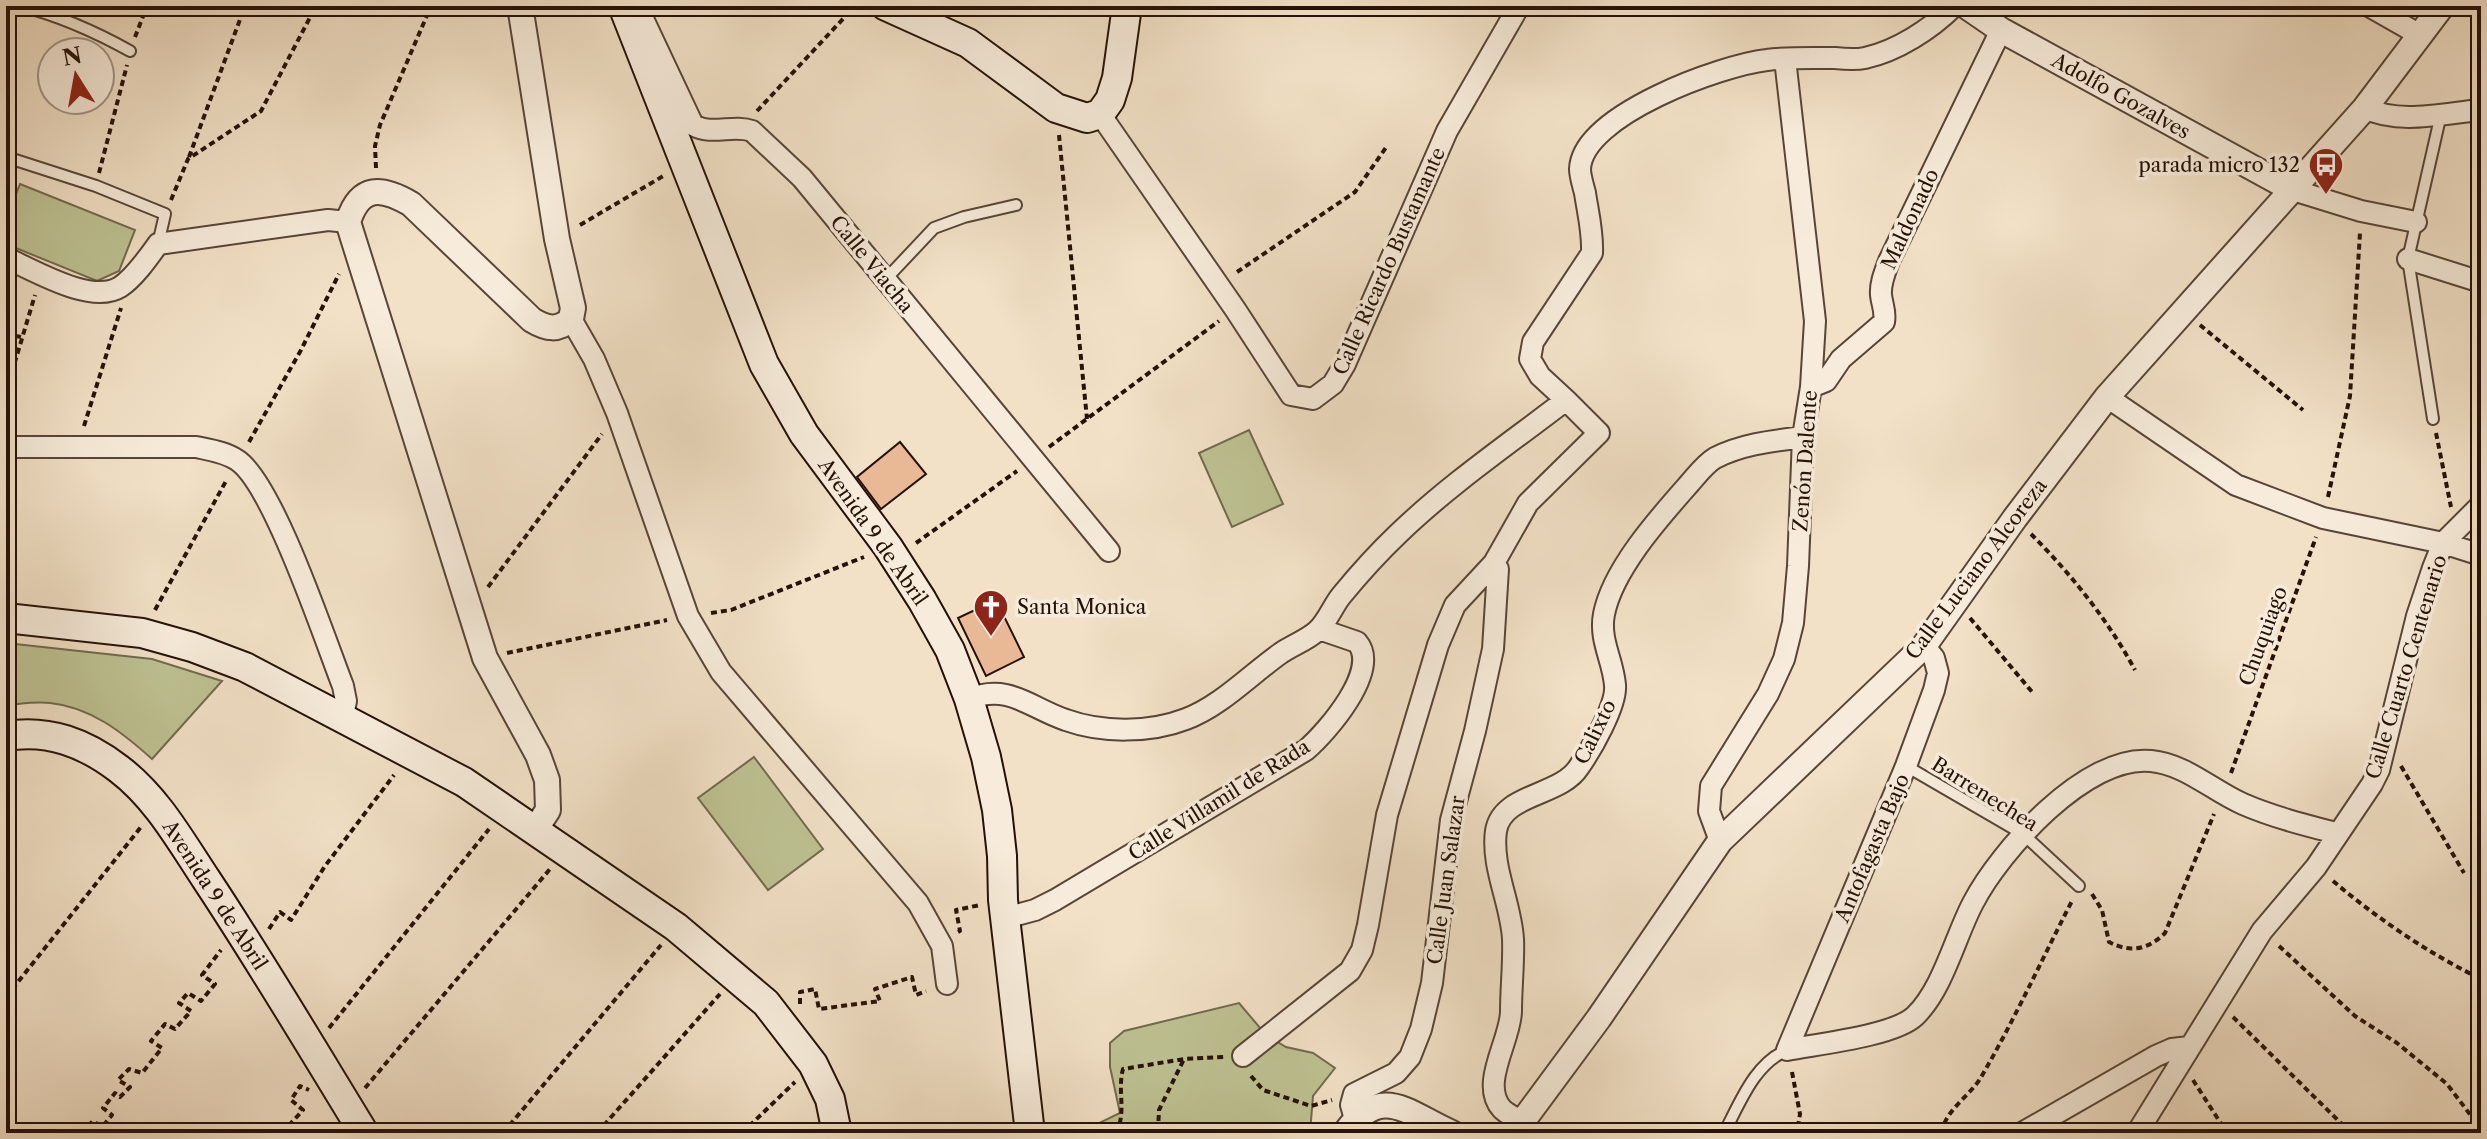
<svg xmlns="http://www.w3.org/2000/svg" width="2487" height="1139" viewBox="0 0 2487 1139" font-family="'Libre Caslon Text',serif">
	<style>
		.green { fill: #bec293; stroke: #726a4e; stroke-width: 2 }
		.building { fill: #e9b996; stroke: #251108; stroke-width: 2 }
		.lines { fill: none; stroke-linecap: round; stroke-linejoin: round }
		.service-casing { stroke: #584538; stroke-width: 14 }
		.minor-casing { stroke: #584538; stroke-width: 24 }
		.tertiary-casing { stroke: #584538; stroke-width: 28 }
		.secondary-casing { stroke: #251108; stroke-width: 32 }
		.path { stroke: #251108; stroke-width: 4; stroke-dasharray: 6 4; stroke-linecap: butt }
		.service { stroke: #f7ecdb; stroke-width: 10 }
		.minor { stroke: #f7ecdb; stroke-width: 20 }
		.tertiary { stroke: #f7ecdb; stroke-width: 24 }
		.secondary { stroke: #f7ecdb; stroke-width: 28 }
		.labels { text-anchor: middle; dominant-baseline: central; stroke-width: 7; stroke-linejoin: round; paint-order: stroke }
		.street-label { font-size: 20px; fill: #251108; stroke: #f7ecdb }
		.poi-label { font-size: 20px; fill: #251108; stroke: #f7ecdb; text-anchor: end }
	</style>
	<rect width="100%" height="100%" fill="#f2e1c7"/>
	<filter id="stains"><feTurbulence type="fractalNoise" baseFrequency=".0025" numOctaves="4"/><feColorMatrix values="0 0 0 0 .2 0 0 0 0 .09 0 0 0 0 .02 0 0 0 .5 -.17"/></filter>
	<radialGradient id="worn" r=".72"><stop offset=".6" stop-color="#630" stop-opacity="0"/><stop offset="1" stop-color="#630" stop-opacity=".3"/></radialGradient>
	<!-- green -->
	<path class="green" d="M20 184 135 230 119 271 97 281 6 244V218Z
		M1249 430 1283 504 1232 527 1199 453Z
		M6 643 152 659 222 681 152 759C123 733 91 707 50 703 36 701 20 704 6 705Z
		M754 757 823 849 768 890 698 798Z
		M1239 1003 1266 1035 1286 1047 1313 1053 1335 1068 1313 1096 1310 1133H1095L1093 1126 1120 1113 1110 1067V1043L1124 1031Z"/>
	<!-- building -->
	<path class="building" d="M900 442 926 474 881 509 857 477Z
		M996 600 1024 657 986 676 958 618Z"/>
	<g class="lines">
		<defs>
			<path id="service" d="M21 6C60 16 94 31 130 51
				M6 157 96 186 165 214 158 244
				M885 280 934 228 964 217 1016 205
				M2433 419 2408 259 2441 114
				M1906 766 2023 834 2079 886
				M1724 1133C1740 1103 1754 1064 1787 1050"/>
			<path id="minor" d="M637 6 693 125C712 136 733 124 752 131L802 178 1109 551
				M2369 6 2420 35
				M2365 108C2399 125 2445 113 2481 110
				M1100 114 1235 309 1291 395 1313 399 1333 384 1345 364 1447 131 1519 6
				M2293 190 2361 211 2416 222
				M6 258C34 270 91 305 120 287 134 278 148 258 158 244L328 220 348 222
				M2408 259 2481 282
				M571 319 594 359 617 413 688 616 721 672 918 903 942 946 947 984
				M1811 387 1826 381 1841 359 1884 322C1886 311 1882 305 1881 295 1880 283 1885 272 1889 261L2001 30
				M2107 397 2236 485 2323 518 2443 543 2481 555
				M6 447H196C210 450 225 452 237 460 273 483 325 640 343 686L346 701 342 720
				M969 699C1009 683 1030 708 1066 720 1102 733 1150 733 1186 719 1221 706 1251 674 1281 653 1293 645 1307 640 1317 631 1327 622 1333 606 1341 596 1359 574 1379 552 1399 533 1450 484 1510 443 1566 400L1540 376 1530 359 1533 342 1592 253C1593 232 1588 213 1585 193 1583 185 1580 176 1580 169 1582 115 1722 65 1767 60 1789 57 1813 58 1835 58 1844 59 1855 60 1865 58 1897 51 1931 29 1954 6
				M1720 841 1709 811 1711 786 1768 694 1784 659 1793 623 1798 566 1803 437 1811 387 1815 321 1785 59
				M1005 918 1035 910 1055 900 1306 750C1327 732 1381 670 1357 642L1319 629
				M1787 1050C1817 1044 1894 1036 1915 1016 1943 989 1955 937 1973 903 2000 851 2086 754 2151 761 2185 764 2213 791 2243 804 2273 817 2305 825 2336 833
				M1787 1050 1906 766 1934 690 1938 673 1934 658 1924 646
				M1243 1056 1350 971 1362 950 1368 925 1387 815 1438 645 1455 605 1494 563 1528 503 1599 433 1566 400
				M1355 1119 1351 1105 1354 1094 1396 1073 1410 1057 1421 1029 1432 983 1451 820 1475 731 1493 649 1498 569 1494 563
				M1522 1122C1516 1118 1507 1114 1502 1109 1479 1084 1511 1040 1511 1011 1511 987 1514 962 1513 939 1511 903 1491 867 1496 831 1502 793 1560 797 1579 767 1591 750 1617 705 1615 685 1613 660 1599 640 1604 614 1613 569 1659 518 1689 484 1697 475 1705 464 1715 458 1743 444 1772 441 1803 437
				M2022 1133 2156 1056 2172 1049 2189 1047
				M2137 1133 2262 931 2316 867 2372 784 2379 770 2417 616 2433 568 2443 543 2481 505"/>
			<path id="tertiary" d="M520 6 557 239 573 308 571 319C558 331 547 329 532 320L411 204C382 187 360 184 348 222L485 658 538 755 547 780 548 810 535 830
				M1966 6 2001 30 2293 190
				M1345 1133C1382 1082 1408 1114 1452 1133
				M1514 1133 1599 1018 1720 841 1924 646 2015 518 2107 397 2365 108 2442 6"/>
			<path id="secondary" d="M623 6 764 364 804 434 888 547 922 600 950 650 969 699 986 757 997 810 1002 856 1003 900 1030 1133
				M886 6 968 43 1056 108 1087 118 1100 114 1110 100 1117 78 1127 6
				M6 618 142 633 192 647 245 667 464 782 676 927 766 1003 813 1064 830 1099 837 1133
				M6 736C49 729 85 743 119 769 157 798 180 840 206 879 261 962 312 1048 364 1133"/>
		</defs>
		<!-- service casing -->
		<use href="#service" class="service-casing"/>
		<!-- minor casing -->
		<use href="#minor" class="minor-casing"/>
		<!-- tertiary casing -->
		<use href="#tertiary" class="tertiary-casing"/>
		<!-- secondary casing -->
		<use href="#secondary" class="secondary-casing"/>
		<!-- path -->
		<path class="path" d="M135 37 147 6
			M757 111 855 6
			M1059 135 1087 419
			M189 157 245 6
			M376 168 375 146 380 125 431 6
			M99 173 127 65
			M171 200 188 159 261 111 316 6
			M580 225 665 175
			M1237 272 1355 192 1387 146
			M2200 325 2303 410
			M6 334 21 337
			M6 392 35 295
			M84 426 121 308
			M2436 433 2451 507
			M249 442 301 350 339 274
			M1049 447 1219 321
			M2328 497 2350 396 2360 233
			M2031 534C2071 574 2108 620 2135 670
			M916 543 1017 471
			M488 587 602 434
			M155 610 226 481
			M711 613 731 610 864 557
			M1970 618 2033 693
			M507 653 667 620
			M2401 766 2464 873
			M2231 773 2316 537
			M2333 881C2378 919 2428 953 2481 979
			M2092 894 2102 910 2109 942C2130 953 2148 950 2165 933L2214 814
			M269 929 280 912 291 920 325 866 394 775
			M958 932 960 931 956 910 980 905
			M2279 946 2355 1016 2397 1043 2447 1084 2481 1129
			M6 997 141 827
			M800 1004V992L815 989 819 1009 880 1001 875 989 912 977 916 995 926 991
			M2233 1017 2351 1133
			M329 1028 489 829
			M1792 1072 1800 1114 1797 1133
			M1251 1076 1263 1090 1311 1106 1332 1100
			M2193 1080 2227 1133
			M365 1088 550 869
			M1158 1131 1159 1110 1184 1059
			M81 1133 93 1121 102 1127 112 1115 103 1108 115 1093 120 1097 130 1087 118 1080 129 1069 142 1073 162 1048 151 1041 165 1024 175 1029 191 1011 179 1003 188 993 201 1001 215 984 202 975 221 950
			M282 1133 303 1110 291 1100 300 1086 309 1090
			M503 1133 661 945
			M597 1133 720 994
			M742 1133 795 1082
			M1116 1133C1127 1112 1117 1091 1123 1069L1184 1059 1224 1057
			M1942 1133C1943 1113 1969 1096 1980 1079 2014 1021 2042 959 2073 899"/>
		<!-- service -->
		<use href="#service" class="service"/>
		<!-- minor -->
		<use href="#minor" class="minor"/>
		<!-- tertiary -->
		<use href="#tertiary" class="tertiary"/>
		<!-- secondary -->
		<use href="#secondary" class="secondary"/>
	</g>
	<!-- icons -->
	<defs>
		<symbol id="bus-pin" viewBox="-11 -11 22 30"><path d="M0 17L-7.5 6A9.5 9.5 0 1 1 7.5 6Z" fill="#8f2418" stroke="#f7ecdb"/><path d="M-5-6H5V4H4V6H2V4H-2V6H-4V4H-5ZM-3.5-4V0h7V-4ZM-3.5 1.2v1.5H-2V1.2ZM2 1.2v1.5H3.5V1.2Z" fill="#fff"/></symbol>
		<symbol id="church-pin" viewBox="-11 -11 22 30"><path d="M0 17L-7.5 6A9.5 9.5 0 1 1 7.5 6Z" fill="#8f2418" stroke="#f7ecdb"/><path d="M-1.2-6h2.4v3.5h3.3v2.4h-3.3V6h-2.4V-.1h-3.3v-2.4h3.3Z" fill="#fff"/></symbol>
	</defs>
	<g fill-rule="evenodd">
		<use href="#bus-pin" x="2306" y="145" width="40" height="54"/>
		<use href="#church-pin" x="971" y="587" width="40" height="54"/>
	</g>
	<g class="labels">
		<!-- street labels -->
		<g class="street-label">
			<text transform="translate(2121 96) rotate(29)">Adolfo Gozalves</text>
			<text transform="translate(1910 219) rotate(-65)">Maldonado</text>
			<text transform="translate(1389 261) rotate(-66)">Calle Ricardo Bustamante</text>
			<text transform="translate(872 264) rotate(51)">Calle Viacha</text>
			<text transform="translate(1805 461) rotate(-86)">Zenón Dalente</text>
			<text transform="translate(873 532) rotate(55)">Avenida 9 de Abril</text>
			<text transform="translate(1976 569) rotate(-53)">Calle Luciano Alcoreza</text>
			<text transform="translate(2263 636) rotate(-70)">Chuquiago</text>
			<text transform="translate(2406 667) rotate(-73)">Calle Cuarto Centenario</text>
			<text transform="translate(1595 732) rotate(-64)">Calixto</text>
			<text transform="translate(1985 794) rotate(32)">Barrenechea</text>
			<text transform="translate(1219 800) rotate(-32)">Calle Villamil de Rada</text>
			<text transform="translate(1872 848) rotate(-67)">Antofagasta Bajo</text>
			<text transform="translate(1446 880) rotate(-82)">Calle Juan Salazar</text>
			<text transform="translate(215 895) rotate(57)">Avenida 9 de Abril</text>
		</g>
		<!-- poi labels -->
		<g class="poi-label">
			<text x="2300" y="165">parada micro 132</text>
			<text x="1017" y="607" text-anchor="start">Santa Monica</text>
		</g>
	</g>
	<!-- margin -->
	<rect width="2487" height="1139" fill="none" stroke="#f2e1c7" stroke-width="32"/>
	<rect x="8" y="8" width="2471" height="1123" fill="none" stroke="#251108" stroke-width="4"/>
	<rect x="16" y="16" width="2455" height="1107" fill="none" stroke="#251108" stroke-width="2"/>
	<!-- north arrow -->
	<g transform="translate(76 76) rotate(349)"><circle r="38" fill="#f7ecdb" stroke="#a39487" stroke-width="2"/>
	<path d="M0-6L14 30L0 20L-14 30Z" fill="#8f2418"/>
	<text y="-12" font-size="22" font-weight="bold" text-anchor="middle" fill="#251108">N</text>
	</g>
	<rect width="100%" height="100%" filter="url(#stains)"/>
	<rect width="100%" height="100%" fill="url(#worn)"/>
</svg>
